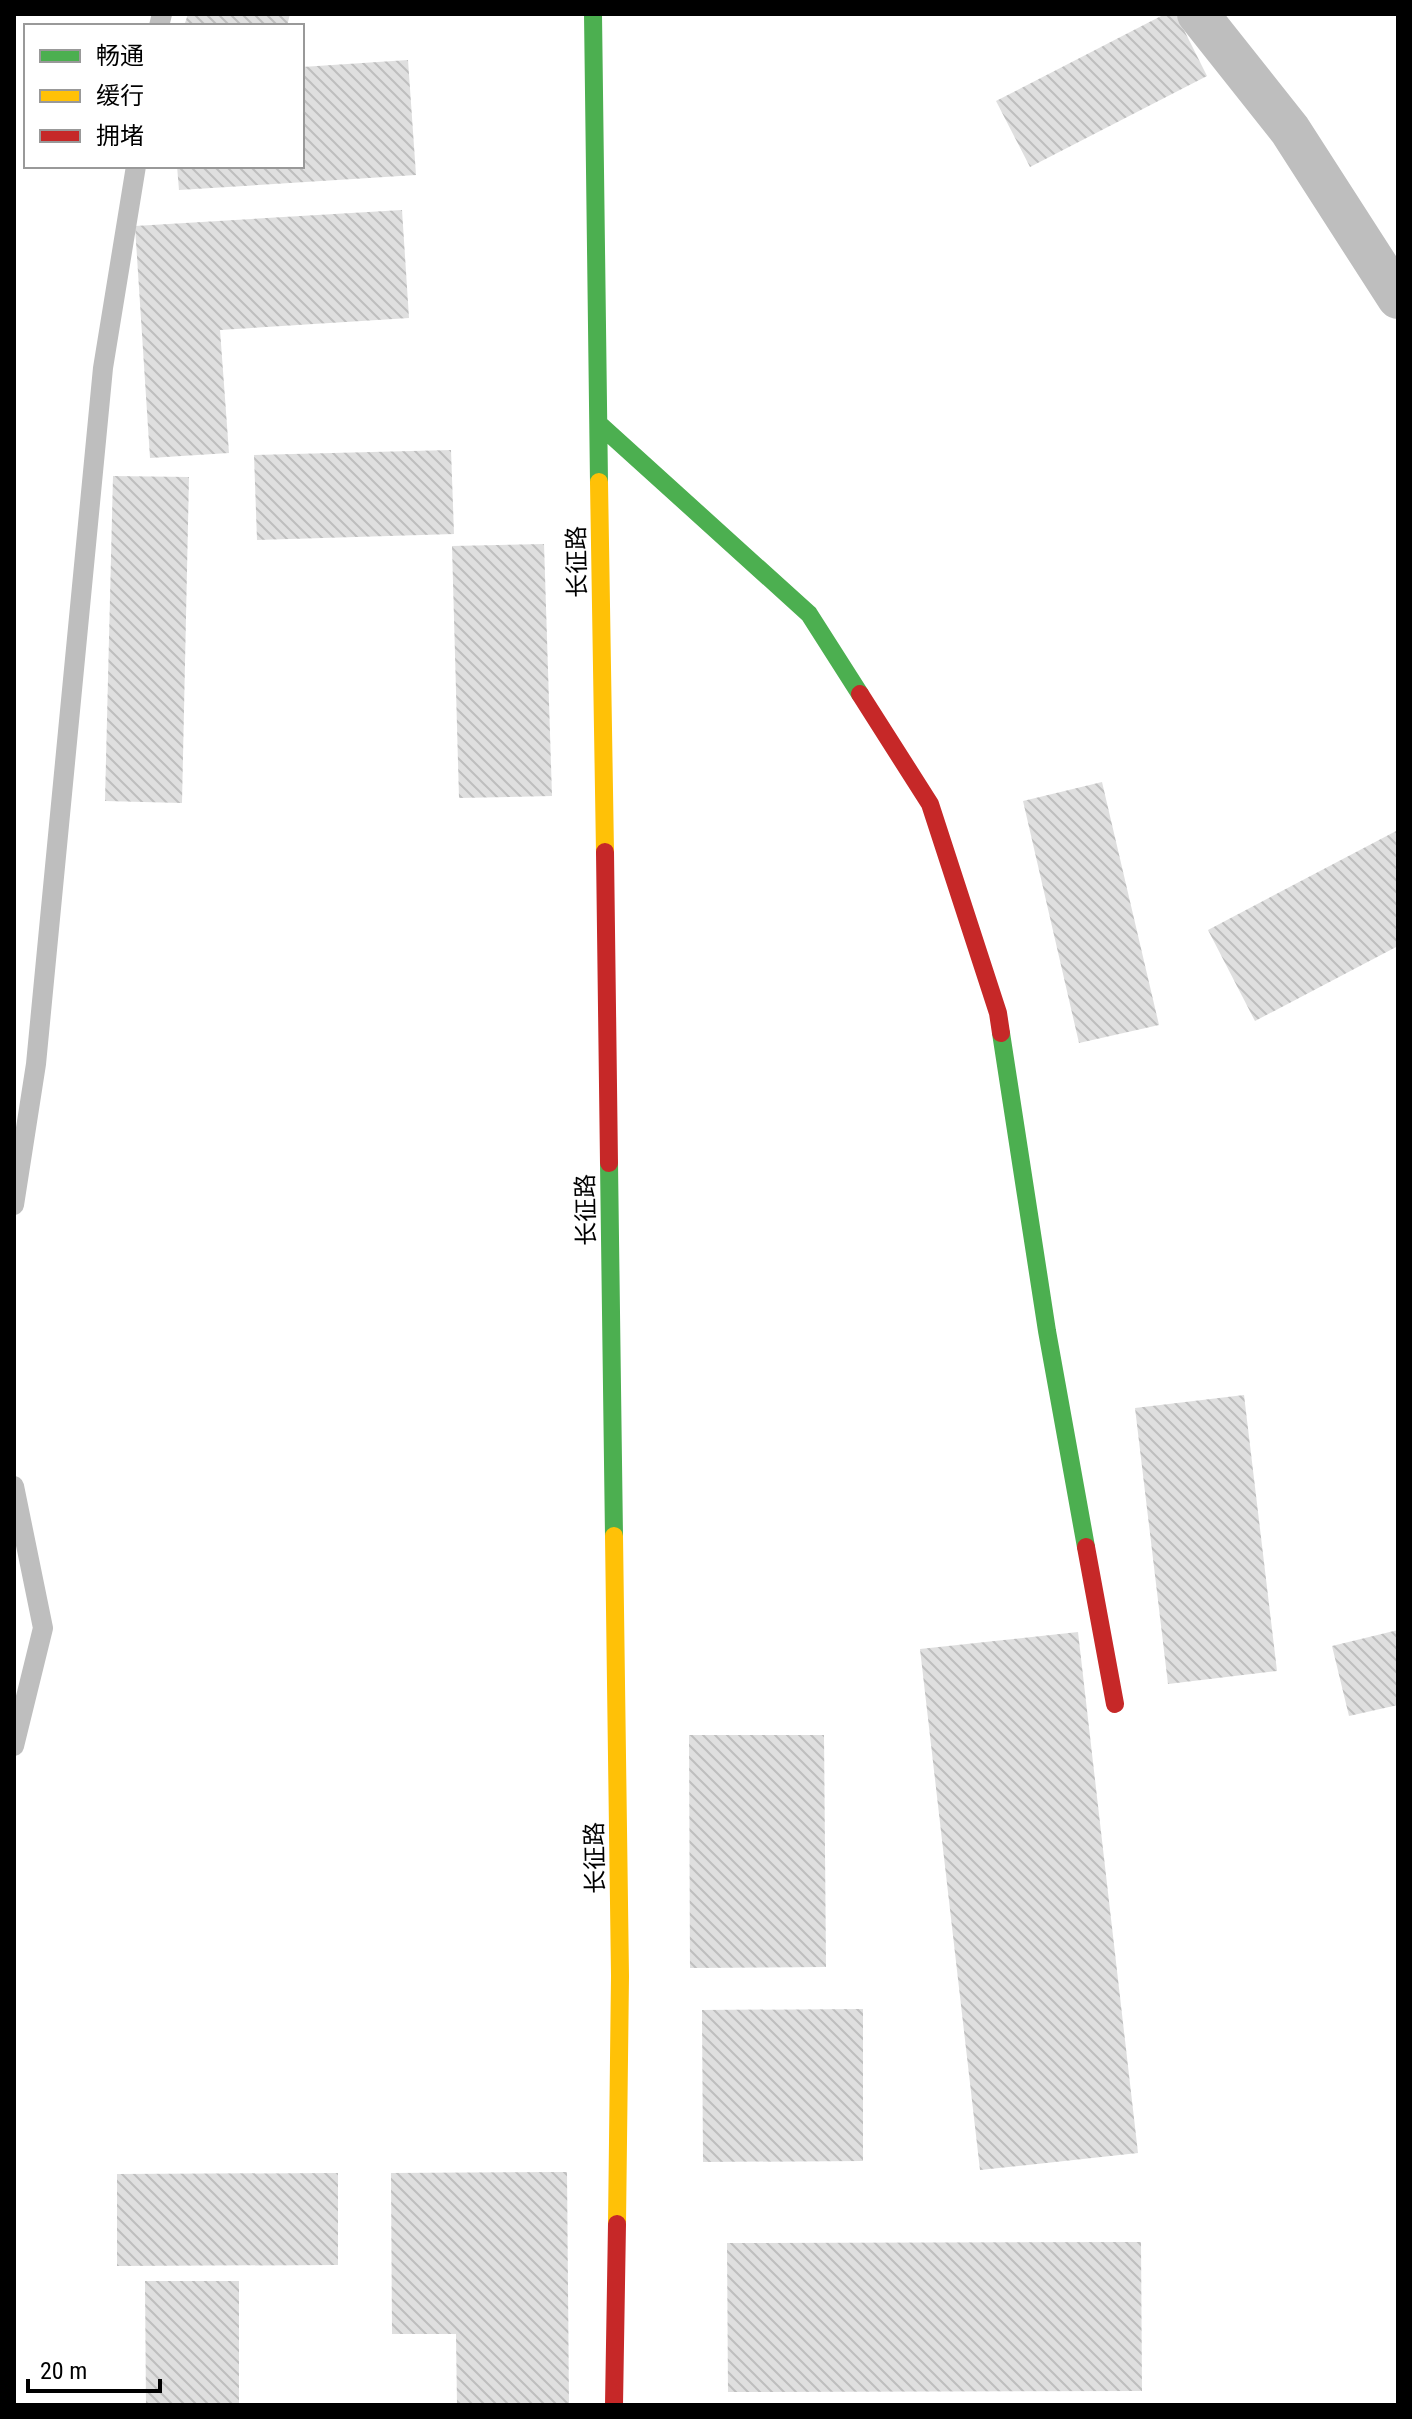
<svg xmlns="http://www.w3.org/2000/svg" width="1412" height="2419" viewBox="0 0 1412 2419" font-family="'Roboto Condensed','Noto Sans SC',sans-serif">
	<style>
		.building { fill: url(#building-back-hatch) }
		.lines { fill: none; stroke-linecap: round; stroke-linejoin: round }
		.lane { stroke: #bebebe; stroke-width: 20 }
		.street { stroke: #bebebe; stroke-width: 42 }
		.fast { stroke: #4caf50; stroke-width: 18 }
		.slow { stroke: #ffc107; stroke-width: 18 }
		.jam { stroke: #c62828; stroke-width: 18 }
		.labels { text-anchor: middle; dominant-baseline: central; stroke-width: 6; stroke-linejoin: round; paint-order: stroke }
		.street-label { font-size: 24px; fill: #000; stroke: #fff }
	</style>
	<defs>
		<pattern id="building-back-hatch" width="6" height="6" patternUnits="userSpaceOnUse" patternTransform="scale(2)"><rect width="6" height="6" fill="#dfdfdf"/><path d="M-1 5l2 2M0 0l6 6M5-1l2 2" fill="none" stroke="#bebebe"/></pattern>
	</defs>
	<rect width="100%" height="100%" fill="#fff"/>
	<!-- building -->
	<path class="building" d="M188 14H290L287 26H184Z
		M1165 14H1176L1207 76 1030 167 996 101Z
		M408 60 416 175 179 190 177 166H302V67Z
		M402 210 409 318 220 330 229 453 150 458 135 226Z
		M451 450 454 534 257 540 254 455Z
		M113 476 189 477 182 803 105 801Z
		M544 544 552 796 459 798 452 546Z
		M1102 782 1159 1025 1079 1043 1023 801Z
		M1398 830V946L1255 1021 1208 930Z
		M1244 1395 1277 1671 1168 1684 1135 1408Z
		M1398 1630V1705L1349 1716 1332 1646Z
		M1078 1632 1138 2153 980 2170 920 1649Z
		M689 1735H824L826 1967 690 1968Z
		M863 2009V2161L703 2162 702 2010Z
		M567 2172 569 2405H457L456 2334H392L391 2173Z
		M338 2173V2265L117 2266V2174Z
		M1141 2242 1142 2391 728 2392 727 2243Z
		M145 2281H239V2405H146Z"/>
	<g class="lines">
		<!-- lane -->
		<path class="lane" d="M159 26 162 14
			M14 1205 36 1064 103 368 136 166
			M14 1486 43 1628 14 1746"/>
		<!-- street -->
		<path class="street" d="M1198 14 1290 130 1398 298"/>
		<!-- fast -->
		<path class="fast" d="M593 14 599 482
			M599 424 809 614 860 694
			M1001 1033 1047 1331 1086 1547
			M609 1163 614 1536"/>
		<!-- slow -->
		<path class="slow" d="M599 482 605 852
			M614 1536 620 1976 617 2224"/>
		<!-- jam -->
		<path class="jam" d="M860 694 930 804 998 1013 1001 1033
			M605 852 609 1163
			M1086 1547 1115 1704
			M614 2405 617 2224"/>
	</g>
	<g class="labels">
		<!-- street labels -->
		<g class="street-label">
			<text transform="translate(577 562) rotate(-91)">长征路</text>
			<text transform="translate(586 1210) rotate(-91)">长征路</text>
			<text transform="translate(595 1858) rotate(-91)">长征路</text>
		</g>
	</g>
	<!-- border -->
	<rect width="1412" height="2419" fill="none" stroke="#000000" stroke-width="32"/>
	<!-- legend -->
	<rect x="24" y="24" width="280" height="144" fill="#ffffff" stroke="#999999" stroke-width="2"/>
	<rect x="40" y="50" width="40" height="12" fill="#4caf50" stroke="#999999" stroke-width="2"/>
	<text x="96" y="64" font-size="24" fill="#000000">畅通</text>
	<rect x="40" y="90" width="40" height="12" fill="#ffc107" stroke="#999999" stroke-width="2"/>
	<text x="96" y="104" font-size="24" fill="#000000">缓行</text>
	<rect x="40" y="130" width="40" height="12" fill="#c62828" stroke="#999999" stroke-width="2"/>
	<text x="96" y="144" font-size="24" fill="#000000">拥堵</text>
	<!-- scale -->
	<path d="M28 2379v12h132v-12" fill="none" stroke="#000000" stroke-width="4"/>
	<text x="40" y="2379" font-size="24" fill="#000000" stroke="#ffffff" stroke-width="6" paint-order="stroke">20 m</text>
</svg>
